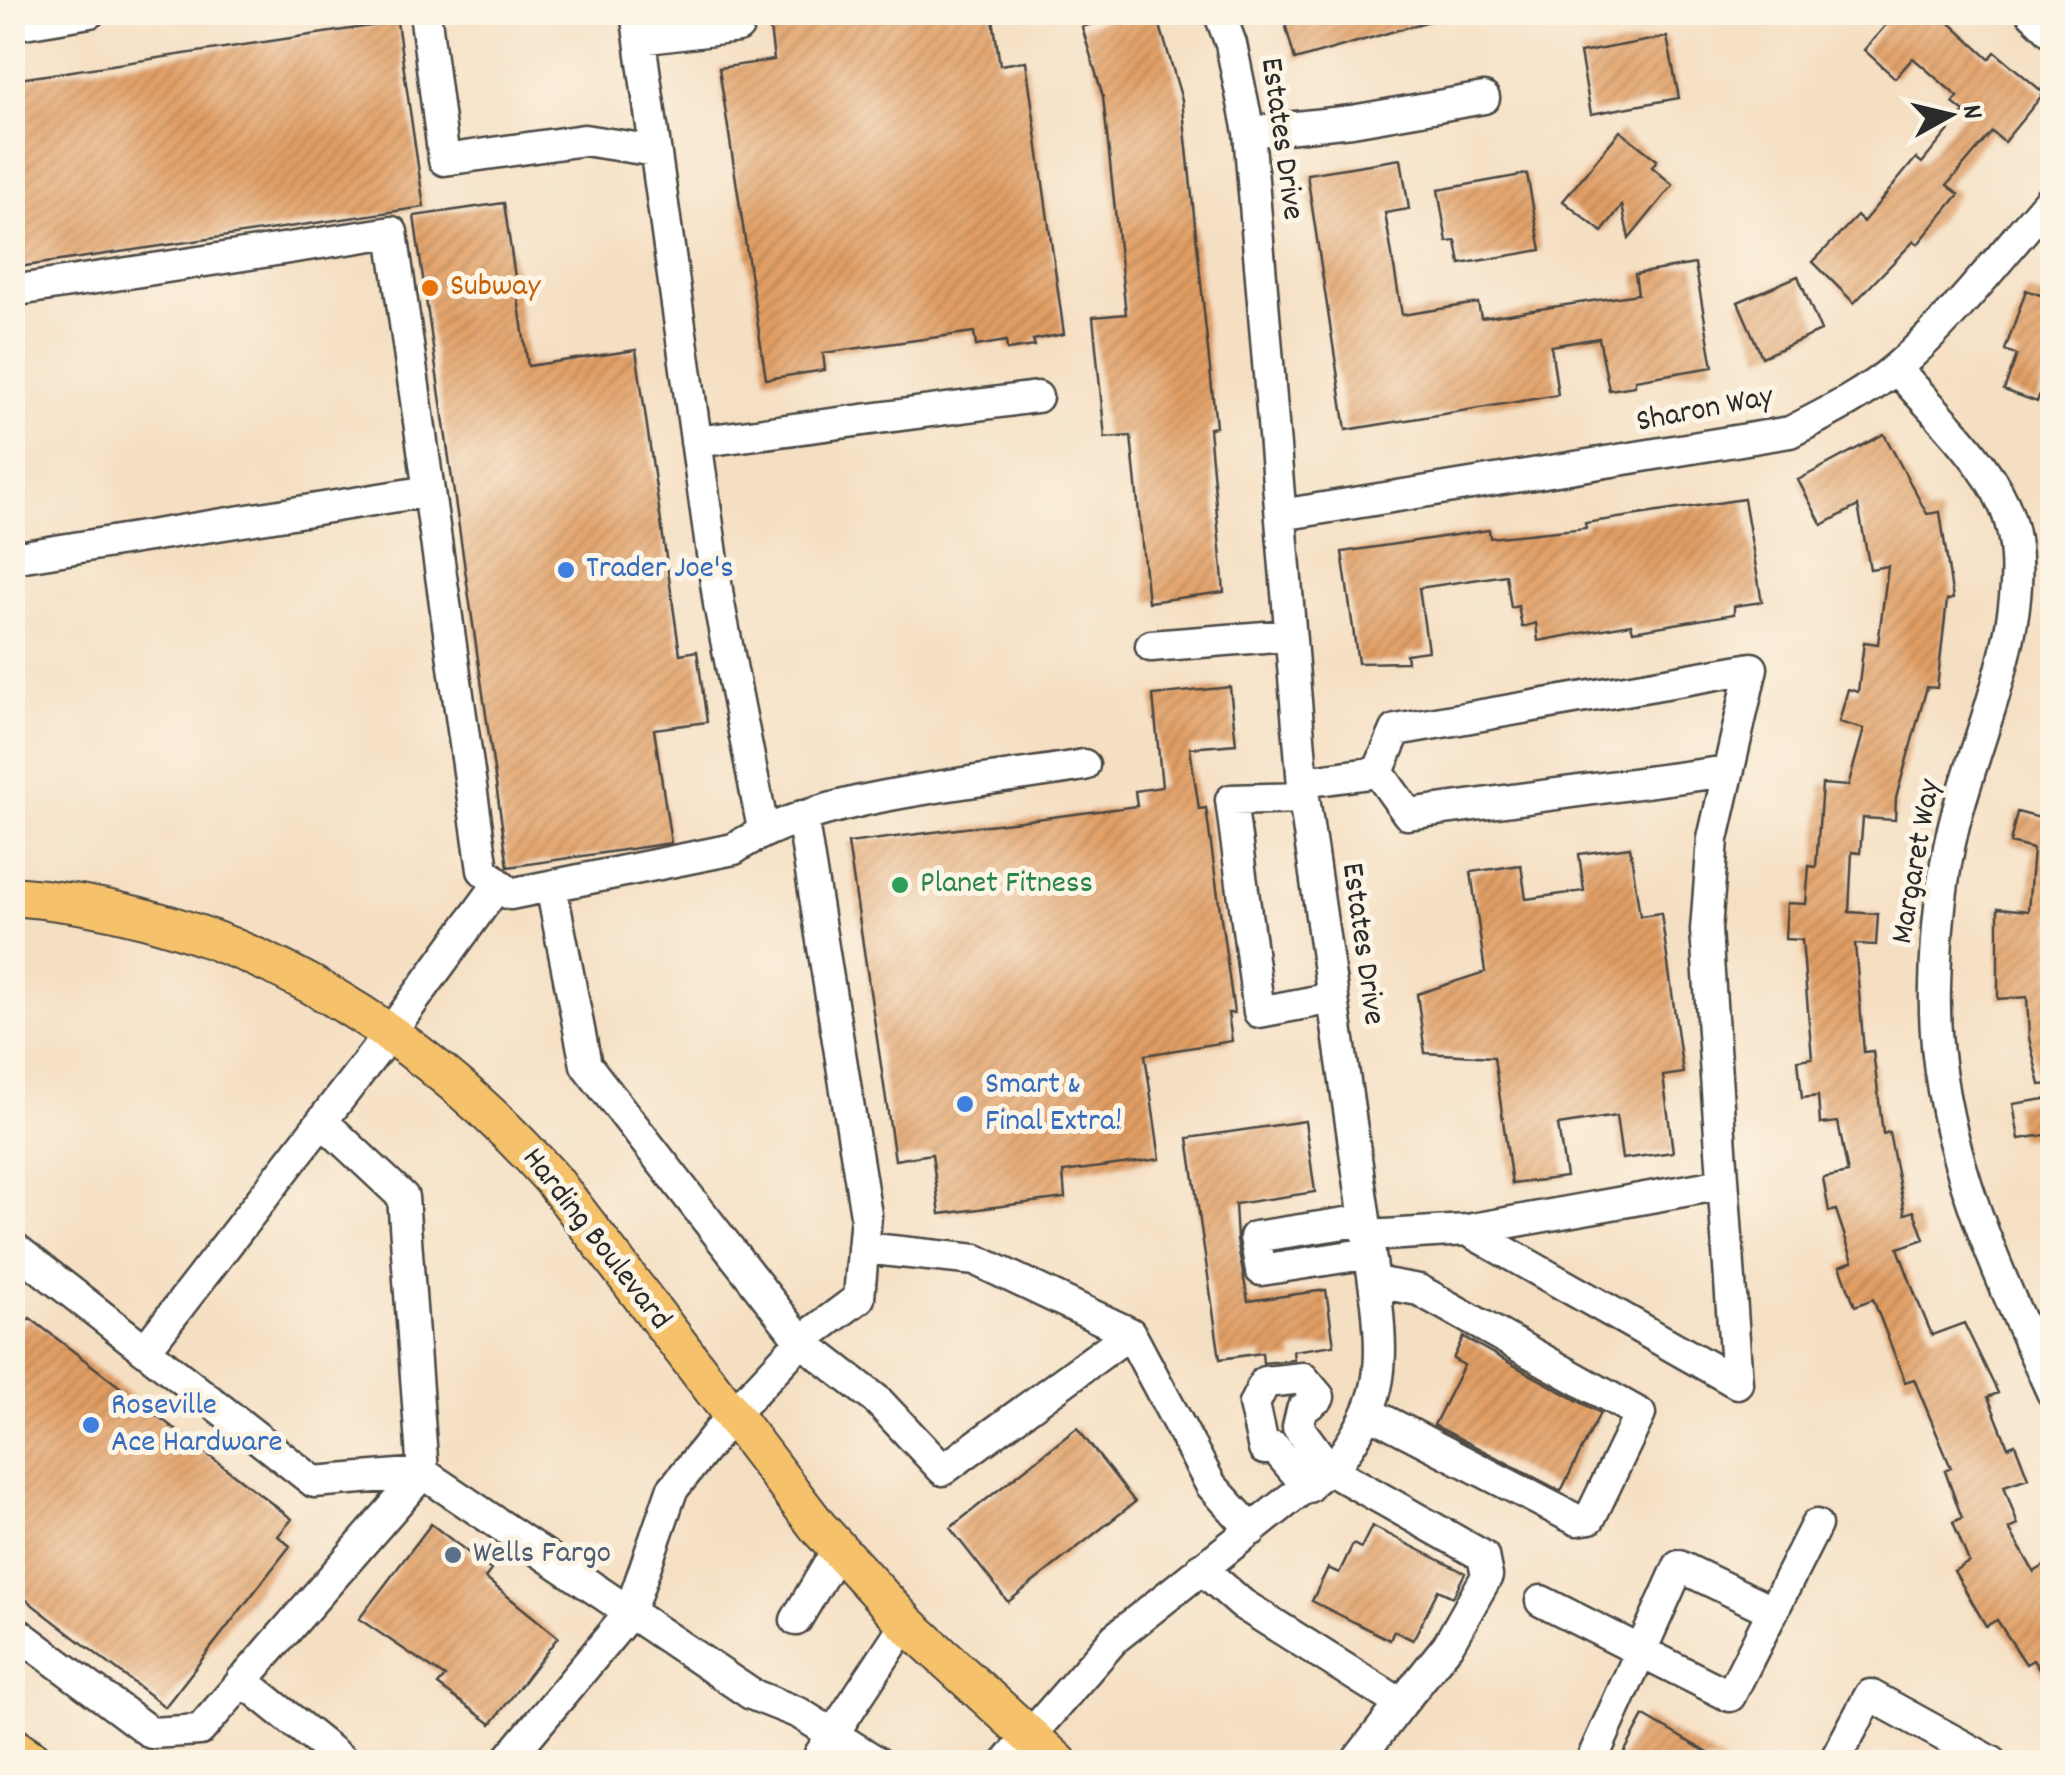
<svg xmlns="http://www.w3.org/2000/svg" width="2065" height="1775" viewBox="0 0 2065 1775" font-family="Dekko,sans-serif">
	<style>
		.building { fill: url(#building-hatch) }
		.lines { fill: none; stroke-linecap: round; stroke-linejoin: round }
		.minor-casing { stroke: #494642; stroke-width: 35 }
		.major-casing { stroke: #494642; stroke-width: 42 }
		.highway-casing { stroke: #494642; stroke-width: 48 }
		.minor { stroke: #fff; stroke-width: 30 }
		.major { stroke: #f5c16b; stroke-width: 38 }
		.highway { stroke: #f5c16b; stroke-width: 42 }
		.food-dot { fill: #e8710a; stroke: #fcf5e5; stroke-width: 4 }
		.shop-dot { fill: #3f7fe0; stroke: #fcf5e5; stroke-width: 4 }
		.leisure-dot { fill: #2e9e5b; stroke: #fcf5e5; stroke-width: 4 }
		.service-dot { fill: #5c6f8a; stroke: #fcf5e5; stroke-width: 4 }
		.labels { text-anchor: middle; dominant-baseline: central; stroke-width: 10; stroke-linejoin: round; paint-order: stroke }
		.street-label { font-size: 32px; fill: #2b2b2b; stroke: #fcf5e5 }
		.food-label { font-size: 32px; fill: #c56008; stroke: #fcf5e5; text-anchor: start }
		.shop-label { font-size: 32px; fill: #366cbe; stroke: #fcf5e5; text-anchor: start }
		.leisure-label { font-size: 32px; fill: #27864d; stroke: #fcf5e5; text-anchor: start }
		.service-label { font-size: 32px; fill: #4e5e75; stroke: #fcf5e5; text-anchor: start }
	</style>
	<defs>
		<pattern id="building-hatch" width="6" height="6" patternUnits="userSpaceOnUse" patternTransform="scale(2.5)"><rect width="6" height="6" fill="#e29f65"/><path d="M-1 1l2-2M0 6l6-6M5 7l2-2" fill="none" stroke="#b78253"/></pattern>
	</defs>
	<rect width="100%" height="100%" fill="#fcf5e5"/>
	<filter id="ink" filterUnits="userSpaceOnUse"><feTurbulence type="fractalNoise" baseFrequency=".01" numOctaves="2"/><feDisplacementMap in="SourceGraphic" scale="20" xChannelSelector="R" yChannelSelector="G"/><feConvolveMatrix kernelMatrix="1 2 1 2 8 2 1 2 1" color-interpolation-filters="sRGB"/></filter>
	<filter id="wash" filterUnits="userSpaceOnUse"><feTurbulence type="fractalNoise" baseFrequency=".0048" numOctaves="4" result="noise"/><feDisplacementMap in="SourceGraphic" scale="40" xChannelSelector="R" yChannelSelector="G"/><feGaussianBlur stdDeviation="2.25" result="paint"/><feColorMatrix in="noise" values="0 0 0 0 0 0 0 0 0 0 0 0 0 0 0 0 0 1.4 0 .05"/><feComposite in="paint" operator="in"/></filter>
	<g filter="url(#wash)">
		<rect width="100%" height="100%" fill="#f5dfc3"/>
		<g id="blocks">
			<!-- building -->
			<path class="building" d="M768 12H992L1000 65 1026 61 1064 334 1033 340 1035 346 1007 350 1006 341 976 346 974 332 823 353 825 370 766 379 719 68 774 60Z
				M1131 12H1156L1182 100 1216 427 1209 428 1224 592 1148 602 1131 436 1105 438 1093 317 1126 314 1103 97 1082 27Z
				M1282 12H1428L1429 21 1295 60Z
				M1868 12H1938L1989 59 1995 52 2044 93 2004 142 1992 132 1947 185 1959 194 1918 244 1914 241 1854 303 1813 262 1857 216 1863 222 1916 158 1922 163 1964 112 1953 103 1958 97 1913 58 1895 78 1864 50 1885 26Z
				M397 22 424 207 12 268V80Z
				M1667 37 1679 98 1591 114 1580 53Z
				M1620 131 1657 160 1652 167 1673 185 1629 239 1622 205 1602 232 1563 201Z
				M1401 159 1409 209 1385 213 1402 315 1478 303 1481 318 1638 294 1635 274 1695 264 1713 367 1635 380V386L1609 390 1599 338 1551 346 1558 395 1346 430 1307 174Z
				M1527 174 1541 250 1460 264 1456 241 1447 242 1438 190Z
				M504 203 528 366 636 350 680 654 697 651 707 722 654 729 671 843 508 867 414 216Z
				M1798 276 1821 331 1762 357 1738 302Z
				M2026 290 2052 299V358L2037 402 2004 390 2017 355 2005 350Z
				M1884 434 1927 514 1940 512 1953 599 1947 600 1937 688 1927 687 1896 798 1895 820 1863 818 1860 853 1852 852 1849 912 1878 914 1876 945 1855 944 1864 1052 1873 1051 1883 1134 1889 1132 1905 1214 1914 1211 1924 1239 1898 1248 1916 1297 1932 1335 1964 1323 1998 1393 1988 1397 2008 1447 2015 1444 2028 1478 2004 1486 2018 1525 2009 1529 2034 1572 2052 1561V1690L2033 1660 2026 1664 1997 1620 1986 1626 1954 1571 1969 1562 1953 1522 1962 1518 1945 1471 1951 1468 1914 1379 1905 1382 1873 1299 1855 1306 1840 1266 1853 1261 1836 1210 1829 1212 1823 1178 1848 1173 1838 1122 1820 1124 1818 1096 1802 1098 1798 1060 1812 1058 1802 940 1785 939 1787 903 1806 904 1809 866 1816 867 1822 784 1848 786 1864 729 1839 722 1848 689 1858 692 1864 642 1878 644 1888 566 1870 569 1858 506 1822 525 1798 480Z
				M1744 499 1762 602 1734 606V614L1633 631 1631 624 1538 641 1536 623 1522 627 1518 606 1511 608 1506 575 1419 588 1428 651 1406 654 1407 662 1358 663 1342 552 1489 530 1490 538 1586 528 1585 523Z
				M1230 687 1236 744 1190 748 1199 809 1206 808 1234 1013H1228L1232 1041 1145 1055 1160 1159 1063 1172 1065 1198 940 1214 932 1154 895 1160 848 843 1137 806 1135 791 1162 787 1153 695Z
				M2017 812 2052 821V1084L2040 1085 2029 1038 2027 997 1998 999V908L2028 911 2033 849 2010 843Z
				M1630 847 1640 916 1661 913 1683 1073 1663 1076 1673 1152 1622 1159 1616 1116 1558 1125 1566 1177 1512 1184 1494 1057 1425 1053 1417 994 1485 972 1471 872 1521 865 1526 899 1584 891 1579 854Z
				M2052 1098V1134L2019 1139 2013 1104Z
				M1305 1121 1315 1192 1235 1204 1237 1240 1248 1301 1326 1290 1334 1345 1293 1351 1294 1360 1263 1363 1262 1353 1220 1359 1188 1138Z
				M30 1318 292 1519 278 1536 290 1546 165 1707 12 1589V1336Z
				M1463 1337 1600 1413 1561 1491 1434 1425 1464 1365 1453 1359Z
				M1077 1428 1135 1502 1008 1602 950 1528Z
				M431 1524 491 1570 485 1578 558 1637 491 1724 438 1685 445 1677 359 1619Z
				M1372 1526 1465 1573 1453 1597 1438 1590 1413 1640 1394 1631 1390 1640 1312 1601 1328 1568 1339 1573 1353 1544 1361 1548Z
				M1644 1716 1724 1762H1619Z"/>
		</g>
	</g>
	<g filter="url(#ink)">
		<use href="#blocks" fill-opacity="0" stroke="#494642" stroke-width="2.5"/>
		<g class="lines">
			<defs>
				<path id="minor" d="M425 12 444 160 584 140 655 151
					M636 12 719 604 763 829
					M2031 12 2052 32
					M12 25 90 12
					M640 39 738 27V12
					M1249 132 1352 121 1484 98
					M12 291 392 232 483 870 510 894 734 849C816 793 983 783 1084 765
					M1896 368C1932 410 1981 454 2004 505 2045 596 1974 739 1953 829 1941 880 1936 936 1935 987 1931 1132 1994 1264 2052 1392
					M696 442 1037 397
					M1281 515 1790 432C1827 413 1864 395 1896 368 1954 318 2002 254 2052 197
					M12 558 429 491
					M1151 646 1290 635
					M1378 772 1408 814 1728 771
					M1303 782 1378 772 1396 730 1752 668 1713 839 1706 930 1737 1383 1467 1230 1368 1236
					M1304 798 1231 800 1259 1012 1333 998
					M551 886 586 1065 801 1341 878 1401 943 1470 1130 1333
					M1365 1220 1255 1237 1261 1270 1370 1253
					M1467 1230 1723 1184
					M12 1246 314 1482 423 1473 751 1694 799 1713 877 1762
					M863 1248 976 1260 1130 1333 1211 1485 1252 1530
					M146 1349 390 1033 497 886
					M1370 1413 1577 1520 1590 1518 1640 1414 1419 1290 1374 1282
					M1308 1487 1275 1448 1264 1449 1254 1404 1265 1382 1303 1378 1319 1397 1302 1410 1298 1427 1329 1469 1483 1556 1487 1576 1448 1645 1401 1704
					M1201 1568 1242 1604 1401 1704 1356 1762
					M1541 1601 1730 1696 1816 1525
					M796 1620 838 1549
					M12 1629 151 1733 200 1730 423 1473 403 1197 322 1121
					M242 1680 344 1762
					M820 1754 906 1623
					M506 1762 629 1614 672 1490 731 1416 801 1341 859 1298 866 1215 802 816
					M1007 1762 1115 1638 1340 1459C1381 1403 1384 1372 1377 1303L1304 798 1249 132 1231 44 1219 12
					M1591 1762 1679 1566 1773 1611
					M1834 1762 1870 1695 1992 1762"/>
				<path id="major" d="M12 896C229 912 411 1021 553 1180L818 1527 906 1623 1058 1762"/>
				<path id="highway" d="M12 1749 31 1762"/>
			</defs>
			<!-- minor casing -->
			<use href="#minor" class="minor-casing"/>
			<!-- major casing -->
			<use href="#major" class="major-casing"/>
			<!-- highway casing -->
			<use href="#highway" class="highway-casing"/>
			<!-- minor -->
			<use href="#minor" class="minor"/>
			<!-- major -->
			<use href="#major" class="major"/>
			<!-- highway -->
			<use href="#highway" class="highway"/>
		</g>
	</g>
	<!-- markers -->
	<circle class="food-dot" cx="430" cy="288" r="10"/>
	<g class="shop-dot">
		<circle cx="566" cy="570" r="10"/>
		<circle cx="965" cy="1104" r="10"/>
		<circle cx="91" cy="1425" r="10"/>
	</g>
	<circle class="leisure-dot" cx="900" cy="885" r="10"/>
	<circle class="service-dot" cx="453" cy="1555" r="10"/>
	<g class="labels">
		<!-- street labels -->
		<g class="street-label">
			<text transform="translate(1280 139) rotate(82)">Estates Drive</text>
			<text transform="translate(1705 411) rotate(-11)">Sharon Way</text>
			<text transform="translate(1918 862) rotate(-80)">Margaret Way</text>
			<text transform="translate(1361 944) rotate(82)">Estates Drive</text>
			<text transform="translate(595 1240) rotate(52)">Harding Boulevard</text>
		</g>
		<!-- food labels -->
		<g class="food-label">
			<text x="450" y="288">Subway</text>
		</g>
		<!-- shop labels -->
		<g class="shop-label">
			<text x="586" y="570">Trader Joe's</text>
			<text x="985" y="1086">Smart &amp;<tspan x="985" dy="37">Final Extra!</tspan></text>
			<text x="111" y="1407">Roseville<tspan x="111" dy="37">Ace Hardware</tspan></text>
		</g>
		<!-- leisure labels -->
		<g class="leisure-label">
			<text x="920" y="885">Planet Fitness</text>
		</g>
		<!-- service labels -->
		<g class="service-label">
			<text x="473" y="1555">Wells Fargo</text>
		</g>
	</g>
	<!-- margin -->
	<rect width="2065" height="1775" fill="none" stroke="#fcf5e5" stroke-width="50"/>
	<!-- north arrow -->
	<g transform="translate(1950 115) rotate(82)" stroke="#fcf5e5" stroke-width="8" paint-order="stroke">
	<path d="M0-8L18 38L0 25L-18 38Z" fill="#2b2b2b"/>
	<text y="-15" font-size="28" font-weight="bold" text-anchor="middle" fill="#2b2b2b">N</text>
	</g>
</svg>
